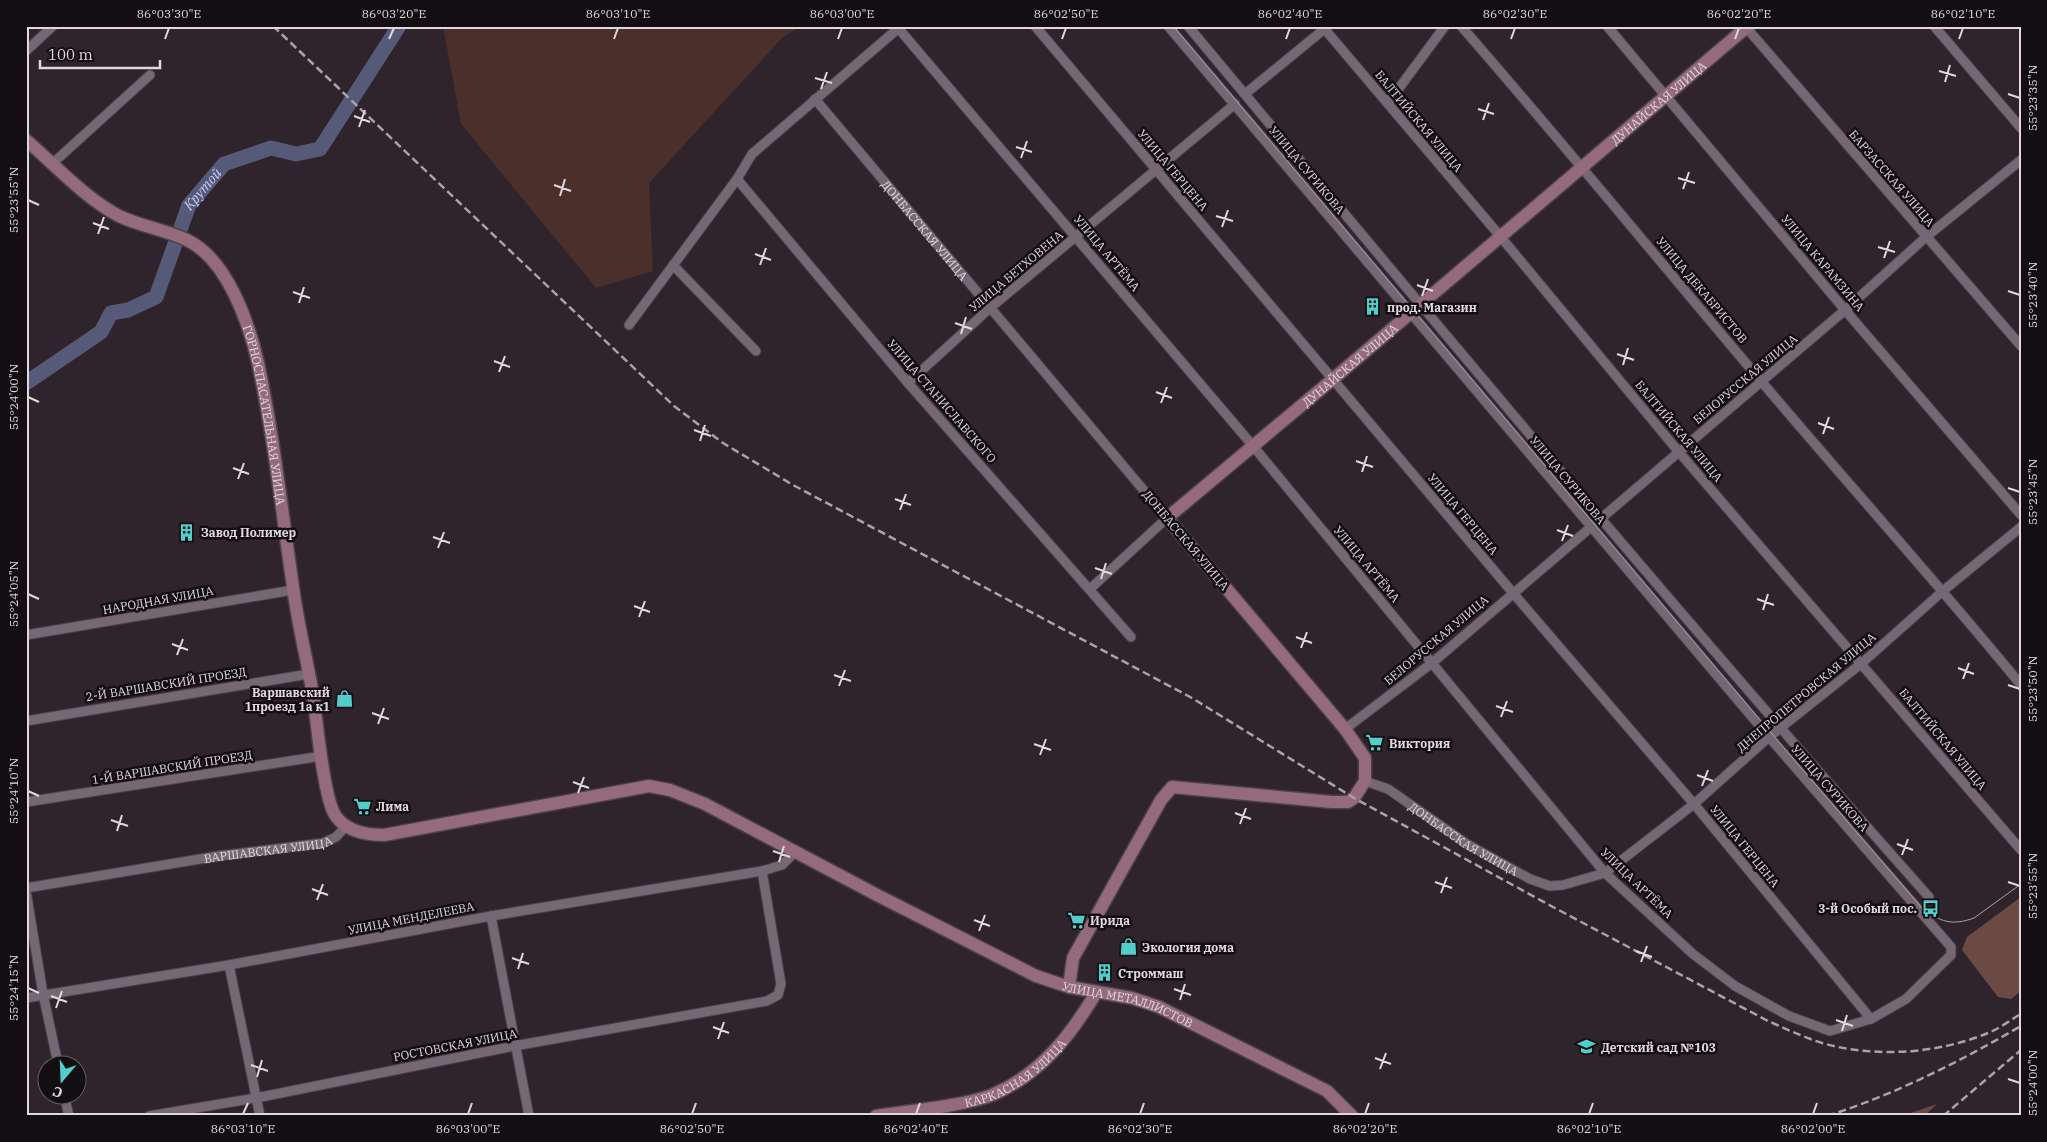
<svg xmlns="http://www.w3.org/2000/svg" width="2047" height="1142" viewBox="0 0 2047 1142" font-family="'IBM Plex Serif',serif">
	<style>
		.green { fill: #4a2f2a }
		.forest { fill: #6b4a43 }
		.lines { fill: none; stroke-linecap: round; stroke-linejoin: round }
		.river { stroke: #555a78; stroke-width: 15 }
		.street-casing { stroke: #4b4149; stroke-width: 11 }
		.secondary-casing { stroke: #4b4149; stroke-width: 15 }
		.street { stroke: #766873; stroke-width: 9 }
		.secondary { stroke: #956b7c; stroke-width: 12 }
		.tram { stroke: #aba2a9; stroke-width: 1 }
		.rail { stroke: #aba2a9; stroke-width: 2.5; stroke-dasharray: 8 4; stroke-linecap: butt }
		.ticks { fill: none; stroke: #e0d8de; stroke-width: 2 }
		.labels { text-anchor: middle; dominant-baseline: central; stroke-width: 5; stroke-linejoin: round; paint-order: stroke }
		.street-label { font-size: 12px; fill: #e0d8de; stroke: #130e12 }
		.poi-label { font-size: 12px; font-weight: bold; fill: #e0d8de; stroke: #130e12; text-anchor: start }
		.water-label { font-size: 14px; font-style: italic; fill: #c5ccf9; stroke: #130e12 }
		.neatline { fill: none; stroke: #e0d8de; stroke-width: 2 }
		.ticks-label { font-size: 12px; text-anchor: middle; fill: #e0d8de }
	</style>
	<rect width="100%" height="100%" fill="#2f232c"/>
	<!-- green -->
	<path class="green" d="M443 26H801L783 37 649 183 653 271 596 288 461 124Z"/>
	<!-- forest -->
	<path class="forest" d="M2021 897V991L2011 999 1998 997 1962 950 1967 937Z
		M1937 1104 1924 1116H1902Z"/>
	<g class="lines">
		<!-- river -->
		<path class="river" id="s1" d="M26 383 101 332 111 313 128 310 156 297 189 205 224 164 271 148 296 154 320 149 399 26"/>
		<defs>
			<g id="street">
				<path d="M1035 26 1513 593 1694 804 1871 1019"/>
				<path d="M1188 26C1432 319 1676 612 1929 897"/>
				<path d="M1322 26 1500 236 1678 451 2021 850"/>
				<path d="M1461 26C1563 143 1661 263 1761 381 1847 483 1936 581 2021 685"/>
				<path d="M1607 26 1845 310 2021 515"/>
				<path d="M1745 26 2021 346"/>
				<path d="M1934 26 2021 128"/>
				<path d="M899 29 1253 446 1605 873 1693 954 1735 986 1789 1016 1830 1031 1871 1019 1906 999 1951 955V947L1769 737 1168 26"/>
				<path d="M26 51 53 26"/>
				<path d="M1245 94 1328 26"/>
				<path id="s2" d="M815 99 1167 518 1091 588"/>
				<path d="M1388 103 1445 26"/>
				<path d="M53 163 150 75"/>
				<path d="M737 179 908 383 1131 637"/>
				<path d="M673 265 756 351"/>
				<path d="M629 325 737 179 752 154 901 26"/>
				<path d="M908 383 990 308 1235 104"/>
				<path d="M26 635 293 590"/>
				<path d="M26 721 309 674"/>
				<path d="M1345 729 1432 663 1845 310 1926 237 2021 160"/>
				<path id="s3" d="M1365 781 1388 789 1467 844 1530 879 1550 886 1563 885 1605 873 1694 804 1769 737 1862 663 1944 590 2021 527"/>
				<path d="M26 802 322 756"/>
				<path id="s4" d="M26 888 218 856 323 843 336 837 347 825"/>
				<path d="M26 891 43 994 58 1064"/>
				<path d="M491 916 529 1116"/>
				<path d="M229 965 260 1116"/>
				<path d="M26 998 229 965 491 916 762 871 782 865 795 852"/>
				<path d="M64 1094 69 1116"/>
				<path d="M149 1116 256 1098 514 1046 767 1001 778 995 781 984 762 871"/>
			</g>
			<g id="secondary">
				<path id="s5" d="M26 140C54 164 86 199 119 216 140 226 166 230 187 240 227 259 249 323 258 363 274 437 282 513 293 587 298 626 308 663 314 701 317 725 324 798 335 815 346 832 366 835 384 835L649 786 670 790 705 804 877 895 1036 976 1069 987 1132 998 1159 1007 1327 1091 1352 1116"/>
				<path id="s6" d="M1069 987 1073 958 1161 800 1172 787 1332 802H1348L1354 798 1365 781V758L1345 729 1167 518 1333 379 1748 26"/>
				<path id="s7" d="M876 1116C908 1111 963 1106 992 1095 1041 1074 1070 1036 1096 993"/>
			</g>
		</defs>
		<!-- street casing -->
		<use href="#street" class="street-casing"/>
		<!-- secondary casing -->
		<use href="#secondary" class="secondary-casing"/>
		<!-- street -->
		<use href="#street" class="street"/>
		<!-- secondary -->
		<use href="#secondary" class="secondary"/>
		<!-- tram -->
		<path class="tram" d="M1173 26 1772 734 1922 908C1940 922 1952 926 1974 918L2021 884"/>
		<!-- rail -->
		<path class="rail" d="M273 26 674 406 723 443 793 485 1192 698 1354 798 1553 907 1768 1021C1786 1029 1803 1037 1822 1043 1874 1058 1937 1054 1988 1033 1999 1029 2010 1020 2021 1014
			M1827 1116C1896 1094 1959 1062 2021 1026
			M1943 1116 2021 1050"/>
	</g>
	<!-- ticks -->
	<path class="ticks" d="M165 39 169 28M389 39 394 28M614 39 618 28M838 39 842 28M1062 39 1066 28M1286 39 1290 28M1511 39 1515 28M1735 39 1739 28M1959 39 1963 28M1939 71 1956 76M815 78 832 83M1945 82 1950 65M821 89 827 72M2008 94 2020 98M1478 109 1494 114M354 116 370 122M1483 120 1489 103M359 127 365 110M1016 147 1032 152M1021 158 1027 141M1678 178 1695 183M554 185 571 191M1683 189 1689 172M560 196 565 179M28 200 39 205M1216 216 1233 221M93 223 109 229M1222 227 1228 210M98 234 104 217M1878 247 1895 252M755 254 771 260M1884 258 1890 241M760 265 766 248M1417 285 1433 291M2008 291 2020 295M293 292 310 298M1422 296 1428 279M299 303 304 287M955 323 972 329M961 334 966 317M1617 354 1634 360M494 361 510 367M1623 365 1628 348M499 372 505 356M1156 392 1172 398M28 397 39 402M1161 403 1167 387M1818 423 1834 429M694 430 711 436M1823 434 1829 417M700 441 705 425M1356 461 1373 467M233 468 249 474M1362 472 1367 456M238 479 244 463M2008 488 2020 492M895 499 911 505M900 510 906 494M1557 530 1573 536M433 537 450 543M1562 541 1568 525M438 548 444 532M1095 568 1112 574M1101 579 1106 563M28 594 39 599M1757 599 1774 605M634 606 650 612M1763 610 1768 594M639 617 645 601M1296 637 1312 643M172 644 188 650M1301 648 1307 632M177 655 183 639M1958 668 1974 674M834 675 851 681M1963 679 1969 663M2008 685 2020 689M839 686 845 670M1496 706 1513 712M372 713 389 719M1501 717 1507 701M378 724 384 708M1034 744 1051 750M1040 755 1046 739M1697 775 1713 781M573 782 589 788M1702 786 1708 770M28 791 39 796M578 793 584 777M1235 813 1251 819M111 820 128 826M1240 824 1246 808M117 831 122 815M1897 844 1913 850M773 851 790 857M1902 855 1908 839M779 862 784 846M1435 882 1452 888M2008 882 2020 886M312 889 328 895M1441 893 1447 877M317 900 323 884M974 920 990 926M979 931 985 915M1636 951 1652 957M512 958 529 964M1641 962 1647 946M518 969 523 953M28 988 39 993M1174 989 1191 995M51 996 67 1002M1180 1000 1185 984M56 1008 62 991M1836 1020 1853 1026M713 1027 729 1033M1842 1031 1847 1015M718 1039 724 1022M1375 1058 1391 1064M251 1065 268 1071M1380 1069 1386 1053M257 1077 262 1060M2008 1079 2020 1083M243 1114 248 1103M468 1114 472 1103M692 1114 696 1103M916 1114 920 1103M1140 1114 1144 1103M1365 1114 1369 1103M1589 1114 1593 1103M1813 1114 1817 1103"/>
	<!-- icons -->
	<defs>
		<symbol id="building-bare" viewBox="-9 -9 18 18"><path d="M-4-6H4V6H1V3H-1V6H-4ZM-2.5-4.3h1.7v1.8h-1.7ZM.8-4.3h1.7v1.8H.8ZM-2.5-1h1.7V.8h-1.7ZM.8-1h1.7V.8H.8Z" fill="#53cdc9" stroke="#130e12" stroke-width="2.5" paint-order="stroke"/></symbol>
		<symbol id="shop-bare" viewBox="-9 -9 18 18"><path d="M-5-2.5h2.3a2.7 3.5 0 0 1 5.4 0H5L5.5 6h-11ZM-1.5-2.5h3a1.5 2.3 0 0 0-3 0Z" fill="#53cdc9" stroke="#130e12" stroke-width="2.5" paint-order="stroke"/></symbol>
		<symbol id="supermarket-bare" viewBox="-9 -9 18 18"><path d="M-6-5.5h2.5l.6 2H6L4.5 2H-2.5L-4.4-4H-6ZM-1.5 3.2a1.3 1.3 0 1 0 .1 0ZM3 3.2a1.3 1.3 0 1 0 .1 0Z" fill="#53cdc9" stroke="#130e12" stroke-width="2.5" paint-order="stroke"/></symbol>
		<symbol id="bus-bare" viewBox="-9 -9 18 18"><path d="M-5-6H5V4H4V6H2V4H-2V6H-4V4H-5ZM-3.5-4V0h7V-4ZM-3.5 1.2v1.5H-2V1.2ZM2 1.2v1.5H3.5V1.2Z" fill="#53cdc9" stroke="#130e12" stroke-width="2.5" paint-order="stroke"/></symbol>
		<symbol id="school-bare" viewBox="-9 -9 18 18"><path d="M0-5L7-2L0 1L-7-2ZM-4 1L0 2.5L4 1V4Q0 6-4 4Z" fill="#53cdc9" stroke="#130e12" stroke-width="2.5" paint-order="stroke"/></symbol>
	</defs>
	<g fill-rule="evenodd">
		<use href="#building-bare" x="1360" y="294" width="25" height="25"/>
		<use href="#building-bare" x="174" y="520" width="25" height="25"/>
		<use href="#shop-bare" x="332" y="686" width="25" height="25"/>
		<use href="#supermarket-bare" x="1362" y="730" width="25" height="25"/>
		<use href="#supermarket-bare" x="350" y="794" width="25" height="25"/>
		<use href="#bus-bare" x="1918" y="896" width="25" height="25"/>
		<use href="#supermarket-bare" x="1064" y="908" width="25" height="25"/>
		<use href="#shop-bare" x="1116" y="934" width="25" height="25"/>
		<use href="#building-bare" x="1092" y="960" width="25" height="25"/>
		<use href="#school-bare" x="1574" y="1034" width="25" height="25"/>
	</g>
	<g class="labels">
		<!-- street labels -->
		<g class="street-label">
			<text stroke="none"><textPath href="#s6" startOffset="1409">ДУНАЙСКАЯ УЛИЦА</textPath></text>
			<text transform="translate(1419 121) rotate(50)">БАЛТИЙСКАЯ УЛИЦА</text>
			<text transform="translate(1173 170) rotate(50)">УЛИЦА ГЕРЦЕНА</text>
			<text transform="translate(1307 170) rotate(50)">УЛИЦА СУРИКОВА</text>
			<text transform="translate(1892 178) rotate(49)">БАРЗАССКАЯ УЛИЦА</text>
			<text stroke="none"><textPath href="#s2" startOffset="171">ДОНБАССКАЯ УЛИЦА</textPath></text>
			<text transform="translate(1107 253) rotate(50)">УЛИЦА АРТЁМА</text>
			<text transform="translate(1823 263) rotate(50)">УЛИЦА КАРАМЗИНА</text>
			<text transform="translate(1016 271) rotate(-40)">УЛИЦА БЕТХОВЕНА</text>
			<text transform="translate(1702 290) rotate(50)">УЛИЦА ДЕКАБРИСТОВ</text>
			<text stroke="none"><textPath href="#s6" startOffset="1004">ДУНАЙСКАЯ УЛИЦА</textPath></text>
			<text transform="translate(1745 379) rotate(-40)">БЕЛОРУССКАЯ УЛИЦА</text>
			<text transform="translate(942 401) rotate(49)">УЛИЦА СТАНИСЛАВСКОГО</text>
			<text stroke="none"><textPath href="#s5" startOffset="391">ГОРНОСПАСАТЕЛЬНАЯ УЛИЦА</textPath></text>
			<text transform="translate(1679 431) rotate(50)">БАЛТИЙСКАЯ УЛИЦА</text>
			<text transform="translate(1568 480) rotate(50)">УЛИЦА СУРИКОВА</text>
			<text transform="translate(1463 514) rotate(50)">УЛИЦА ГЕРЦЕНА</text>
			<text transform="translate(1186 540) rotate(50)">ДОНБАССКАЯ УЛИЦА</text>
			<text transform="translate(1367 564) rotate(50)">УЛИЦА АРТЁМА</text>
			<text transform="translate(158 600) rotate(-10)">НАРОДНАЯ УЛИЦА</text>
			<text transform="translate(1436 640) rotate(-40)">БЕЛОРУССКАЯ УЛИЦА</text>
			<text transform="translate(166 684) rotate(-9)">2-Й ВАРШАВСКИЙ ПРОЕЗД</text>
			<text transform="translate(1806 692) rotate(-40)">ДНЕПРОПЕТРОВСКАЯ УЛИЦА</text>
			<text transform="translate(1943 739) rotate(50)">БАЛТИЙСКАЯ УЛИЦА</text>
			<text transform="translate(172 767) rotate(-9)">1-Й ВАРШАВСКИЙ ПРОЕЗД</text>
			<text transform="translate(1830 788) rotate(49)">УЛИЦА СУРИКОВА</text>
			<text stroke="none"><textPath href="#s3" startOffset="115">ДОНБАССКАЯ УЛИЦА</textPath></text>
			<text transform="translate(1745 846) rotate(51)">УЛИЦА ГЕРЦЕНА</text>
			<text stroke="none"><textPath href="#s4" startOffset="245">ВАРШАВСКАЯ УЛИЦА</textPath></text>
			<text transform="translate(1637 883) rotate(44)">УЛИЦА АРТЁМА</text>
			<text transform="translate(411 918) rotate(-11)">УЛИЦА МЕНДЕЛЕЕВА</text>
			<text stroke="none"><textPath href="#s5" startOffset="1651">УЛИЦА МЕТАЛЛИСТОВ</textPath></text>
			<text transform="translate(455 1045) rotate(-11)">РОСТОВСКАЯ УЛИЦА</text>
			<text stroke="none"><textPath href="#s7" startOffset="149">КАРКАСНАЯ УЛИЦА</textPath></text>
		</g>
		<!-- poi labels -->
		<g class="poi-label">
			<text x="1387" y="307">прод. Магазин</text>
			<text x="201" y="532">Завод Полимер</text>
			<text x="330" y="692" text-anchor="end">Варшавский<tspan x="330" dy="14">1проезд 1а к1</tspan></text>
			<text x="1389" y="743">Виктория</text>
			<text x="376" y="806">Лима</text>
			<text x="1917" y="908" text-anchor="end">3-й Особый пос.</text>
			<text x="1090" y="920">Ирида</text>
			<text x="1142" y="947">Экология дома</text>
			<text x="1118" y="973">Строммаш</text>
			<text x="1601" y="1047">Детский сад №103</text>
		</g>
		<!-- water labels -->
		<g class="water-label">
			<text stroke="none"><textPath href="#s1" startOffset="279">Крутой</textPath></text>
		</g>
	</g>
	<!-- border -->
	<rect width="2047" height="1142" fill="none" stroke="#130e12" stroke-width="55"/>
	<!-- north arrow -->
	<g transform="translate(62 1080) rotate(199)"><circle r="24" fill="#130e12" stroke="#655f64"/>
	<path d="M0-4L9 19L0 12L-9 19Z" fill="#53cdc9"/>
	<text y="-8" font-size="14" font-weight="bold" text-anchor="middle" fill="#e0d8de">С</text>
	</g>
	<!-- scale -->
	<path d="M40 60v8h120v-8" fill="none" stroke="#e0d8de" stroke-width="2.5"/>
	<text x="48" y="60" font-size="15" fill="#e0d8de" stroke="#130e12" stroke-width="4" paint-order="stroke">100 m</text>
	<rect x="28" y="28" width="1992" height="1086" class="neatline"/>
	<g class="ticks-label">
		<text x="169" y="18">86°03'30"E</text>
		<text x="394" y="18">86°03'20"E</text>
		<text x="618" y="18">86°03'10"E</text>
		<text x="842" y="18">86°03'00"E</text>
		<text x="1066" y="18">86°02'50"E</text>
		<text x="1290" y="18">86°02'40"E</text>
		<text x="1515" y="18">86°02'30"E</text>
		<text x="1739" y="18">86°02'20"E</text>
		<text x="1963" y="18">86°02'10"E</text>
		<text transform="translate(2033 98) rotate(-90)" y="4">55°23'35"N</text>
		<text transform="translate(14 200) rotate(-90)" y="4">55°23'55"N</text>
		<text transform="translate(2033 295) rotate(-90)" y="4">55°23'40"N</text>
		<text transform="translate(14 397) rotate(-90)" y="4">55°24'00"N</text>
		<text transform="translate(2033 492) rotate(-90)" y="4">55°23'45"N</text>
		<text transform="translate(14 594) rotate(-90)" y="4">55°24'05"N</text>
		<text transform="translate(2033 689) rotate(-90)" y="4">55°23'50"N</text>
		<text transform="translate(14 791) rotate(-90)" y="4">55°24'10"N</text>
		<text transform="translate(2033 886) rotate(-90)" y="4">55°23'55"N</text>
		<text transform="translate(14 988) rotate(-90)" y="4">55°24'15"N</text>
		<text transform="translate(2033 1083) rotate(-90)" y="4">55°24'00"N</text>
		<text x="243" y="1133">86°03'10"E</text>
		<text x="468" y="1133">86°03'00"E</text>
		<text x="692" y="1133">86°02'50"E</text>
		<text x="916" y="1133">86°02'40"E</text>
		<text x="1140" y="1133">86°02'30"E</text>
		<text x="1365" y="1133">86°02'20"E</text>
		<text x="1589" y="1133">86°02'10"E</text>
		<text x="1813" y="1133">86°02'00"E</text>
	</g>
</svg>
